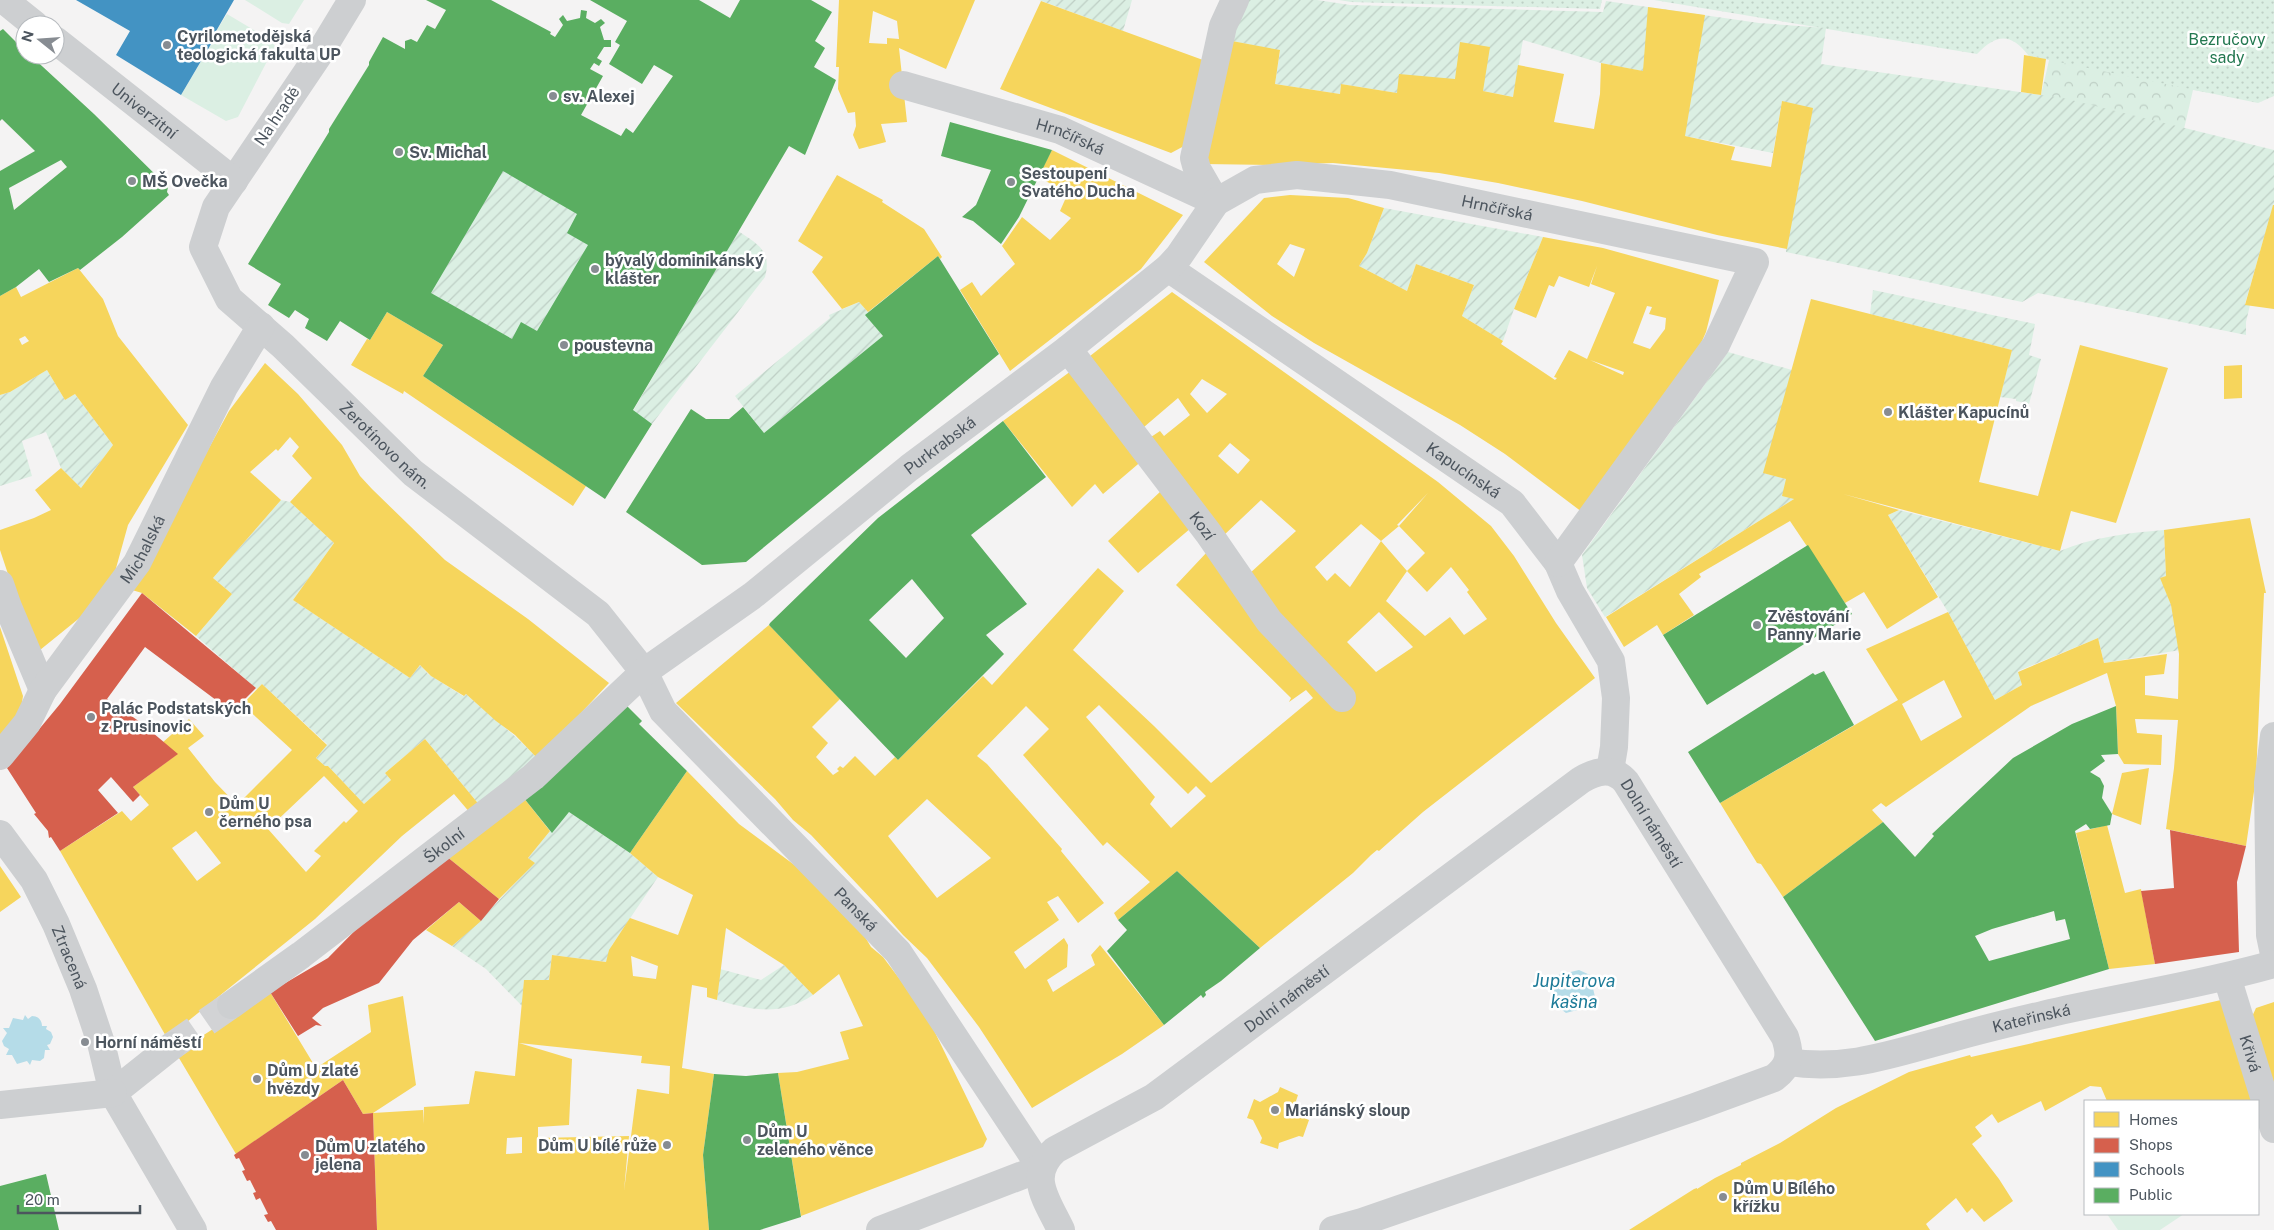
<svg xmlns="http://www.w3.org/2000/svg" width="2274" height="1230" viewBox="0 0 2274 1230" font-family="'Public Sans',sans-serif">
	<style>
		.grass { fill: #dbefe3 }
		.forest { fill: url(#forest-crowns) }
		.park { fill: url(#park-dots) }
		.garden { fill: url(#garden-furrows) }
		.water { fill: #b5dce8 }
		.homes { fill: #f6d55c; fill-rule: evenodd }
		.shops { fill: #d6604d }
		.schools { fill: #4393c3 }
		.public { fill: #5aae61; fill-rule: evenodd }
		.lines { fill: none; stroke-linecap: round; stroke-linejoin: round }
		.street-tunnel { stroke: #d2d3d5; stroke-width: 28; stroke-dasharray: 28 14; stroke-linecap: butt }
		.street { stroke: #cdcfd1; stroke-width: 28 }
		.poi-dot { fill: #878c92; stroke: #fff; stroke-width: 2 }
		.labels { text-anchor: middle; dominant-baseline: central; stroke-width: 5; stroke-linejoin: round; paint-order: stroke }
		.poi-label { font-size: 16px; font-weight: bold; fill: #4c555e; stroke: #fff; text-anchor: start }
		.park-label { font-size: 16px; fill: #237850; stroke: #fff }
		.street-label { font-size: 16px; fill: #4c555e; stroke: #fff }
		.water-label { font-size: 18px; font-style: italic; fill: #1d7b98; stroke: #fff }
	</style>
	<defs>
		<pattern id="forest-crowns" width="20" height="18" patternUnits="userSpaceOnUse" patternTransform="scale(1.25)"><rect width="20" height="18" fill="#dbefe3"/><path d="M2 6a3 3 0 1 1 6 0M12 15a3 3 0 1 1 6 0" fill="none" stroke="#becfc5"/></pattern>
		<pattern id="park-dots" width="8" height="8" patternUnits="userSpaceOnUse" patternTransform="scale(1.25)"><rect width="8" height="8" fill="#dbefe3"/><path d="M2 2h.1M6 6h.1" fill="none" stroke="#becfc5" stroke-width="1.8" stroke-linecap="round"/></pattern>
		<pattern id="garden-furrows" width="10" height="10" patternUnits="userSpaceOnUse" patternTransform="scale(1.25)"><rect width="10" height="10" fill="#dbefe3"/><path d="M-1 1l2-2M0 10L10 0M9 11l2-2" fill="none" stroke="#becfc5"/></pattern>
	</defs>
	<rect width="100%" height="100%" fill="#f4f3f3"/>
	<!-- grass -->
	<path class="grass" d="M245 0H304L289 24 282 23Z
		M227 14 269 39 275 46 238 117 226 121 181 95 217 35 215 33Z
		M2107 1214H2184L2160 1230H2118Z"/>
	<!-- forest -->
	<path class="forest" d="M2050 56 2215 94 2193 90 2184 129 2065 117 2041 95Z"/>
	<!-- park -->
	<path class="park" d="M1339 0H1602L1600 9 1351 2Z
		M1654 0H2274V96L2258 103 2029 56C2011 33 1997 33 1977 54Z"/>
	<!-- garden -->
	<path class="garden" d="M1039 0H1132L1123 31Z
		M1244 0H1317L1350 5 1603 12 1606 1 1759 23 1826 28 1821 64 2063 98 2274 150V203L2245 304 2250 305 2246 322V335L2038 293 2022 302 1786 252 1782 101 1773 153 1685 136 1642 71 1601 63 1523 40 1513 97 1483 91 1456 79 1397 93 1341 84 1340 94 1275 84 1280 51 1232 41Z
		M497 157 622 230 537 375 412 302Z
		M1384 208 1543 237 1514 309 1503 341 1462 316 1474 285 1416 264 1407 291 1359 266 1367 253Z
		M738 231C758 244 772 251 765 277L652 424 633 411Z
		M1873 290 2035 324 2029 355 2041 359 2029 404 2016 401V399L2000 397 2012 350 1870 314Z
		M859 302 868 312 866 315 883 336 764 433 735 396 830 318 829 315Z
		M1728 352 1792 370 1764 473 1786 479 1794 499 1605 617 1587 588 1582 555Z
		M47 370 65 400 75 394 113 445 81 488 61 468 46 432 22 441 32 476 0 486V395L10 392Z
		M281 500 290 502 334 543 293 600 410 678 420 665 428 674 463 696 466 694C490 716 516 735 538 759L481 807 425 739 385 773 391 780 364 804 328 766H325L316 758 327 744 262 684 257 689 196 636 232 594 213 578Z
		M1899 510 2060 551C2093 537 2128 533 2164 530L2166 576 2161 578 2171 605 2180 650 2104 663 2098 638 2018 671 2022 685 1995 700 1948 612 1888 515Z
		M569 812 630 853 658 877 612 945 606 962 552 955 549 980H524L522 1006 486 969 452 946C482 921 507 891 534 863L528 858 550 831Z
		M784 965 813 995C780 1017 752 1010 717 1000L720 969 761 980Z"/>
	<!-- water -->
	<path class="water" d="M1579 970 1590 975 1595 997 1588 1007 1566 1013 1558 1007 1552 985 1558 975Z
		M25 1015 28 1019 32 1016C38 1016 42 1020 42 1026H47L46 1029 51 1032 53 1037 50 1044 47 1045 50 1050H45L44 1058 40 1061 32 1060 30 1065 27 1061 17 1064 12 1055H6L9 1049 4 1046 2 1041 7 1033 3 1028H9L13 1018 23 1020Z"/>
	<!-- homes -->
	<path class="homes" d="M839 0H975L946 69 899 48 907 122 881 124 886 142 859 149 853 135 856 126 855 112 848 113 838 89 839 67H836ZM873 11 897 21 899 39 887 38V44L869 43Z
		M1041 1 1203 60 1186 145 1171 153 1000 89Z
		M1648 7 1705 15 1685 136 1735 147 1731 160 1771 167 1782 101 1813 108 1787 249 1717 235 1582 201 1498 183 1439 173 1333 163 1276 165 1204 164 1232 41 1280 50 1275 84 1340 94 1341 84 1397 93 1399 74 1455 79 1460 42 1490 47 1483 91 1513 97 1518 65 1564 74 1554 122 1594 129 1600 94 1601 63 1643 71Z
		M2024 55 2046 59 2041 95 2021 92Z
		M1052 150 1183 215 1141 269 1010 371 960 290 972 282 981 296 1015 264 1002 246 1022 217 1050 240 1071 218 1060 211 1068 193 1038 177Z
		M837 175 883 200 882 202 924 229 942 257 940 259 938 256 868 312 859 302 842 309 812 272 823 257 798 241Z
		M1290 195 1348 198 1384 208 1367 253 1359 266 1407 291 1416 264 1474 285 1462 316 1503 341 1501 344 1555 380 1557 378 1554 377 1569 350 1587 359 1615 293 1591 284 1597 266 1589 287 1559 276 1554 287 1549 285 1536 318 1514 309 1543 237 1603 248 1719 280 1706 332 1699 348 1582 512 1505 454 1460 425 1314 343 1272 316 1204 262 1264 198ZM1290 244 1305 249 1294 277 1277 264ZM1647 306 1652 307 1649 314 1666 318 1665 329 1650 349 1633 343ZM1590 360 1624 372 1623 375Z
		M2273 205H2274V309L2245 305Z
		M78 268 103 299 118 336 188 425 128 525 113 579 82 616 40 650 18 604 0 550V530L34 518 51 510 35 490 61 468 81 488 113 445 75 394 65 400 47 370 10 392 0 395V296L16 287 21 297ZM25 336 29 341 22 345 19 339Z
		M1172 292 1438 482 1491 526 1514 556 1556 623 1595 678 1423 812 1379 851 1377 850 1371 855 1353 873 1260 948 1177 871 1118 920 1114 913 1150 882 1107 842 1103 846 1023 755 1049 729 1026 706 977 756 987 764 1062 849 1061 851 1104 903 1078 923 1058 896 1047 902 1059 920 1014 952 1025 969 1064 938 1068 945 1067 967 1047 980 1053 992 1095 965 1091 955 1100 945 1164 1025 1122 1054 1032 1108 979 1027 927 958 903 935 874 902 811 835 793 820 775 799 676 703 769 625 840 699 812 727 828 743 816 757 833 775 839 771 837 769 840 766 843 768 855 756 875 776 895 757 898 760 983 676 992 685 1098 568 1124 591 1073 650 1154 726 1211 783 1313 698 1306 690 1289 702 1291 698 1176 585 1208 551 1312 654 1249 574 1296 531 1261 500 1222 537 1151 437 1160 431 1164 436 1190 415 1178 398 1144 427 1090 356ZM1202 379 1227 394 1207 413 1190 394ZM1230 443 1250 460 1238 474 1218 456ZM1428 493 1399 526 1397 525ZM1361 524 1381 541 1399 526 1425 553 1407 571 1381 541 1350 587 1335 573 1327 581 1315 567ZM1451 567 1469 590 1467 592 1487 619 1464 635 1450 617 1425 636 1386 601 1407 571 1427 592ZM1379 612 1413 647 1376 672 1347 642ZM1099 705 1188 794 1196 786 1206 796 1171 828 1150 804 1155 797 1086 717ZM927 799 991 858 937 898 888 836Z
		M1811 299 2012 350 1979 482 2038 496 2080 345 2168 368 2116 523 2071 511 2060 551 1843 494 1899 510 1888 515 1938 597 1887 629 1864 592 1845 603 1790 521 1699 574 1701 577 1679 594 1694 615 1663 635 1657 625 1624 647 1606 617 1794 499 1782 496 1786 479 1763 473Z
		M387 312 443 345 423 376 586 486 573 506 404 391 403 394 351 365 367 339 370 340Z
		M265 363 298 394 342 445 360 476 372 489 445 560 528 619 609 683 538 759 515 735 496 721 466 694 464 696 431 676 420 665 410 678 293 600 334 543 290 502 312 478 292 456 299 447 290 437 278 451 276 449 250 472 281 500 213 578 232 594 196 636 142 593 132 590 229 411Z
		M2242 365V398L2224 399V366Z
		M1071 371 1144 459 1103 494 1095 484 1072 507 1003 421Z
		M1162 490 1191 528 1138 573 1108 541Z
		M2250 518 2266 593H2264L2256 778 2246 846 2166 829 2174 768 2178 720 2135 719 2137 733 2162 735 2161 765 2124 764 2118 754 2116 706 2107 673 2031 706 1886 807 1881 803 1872 810 1883 822 1783 897 1761 864 1757 863 1720 803 1898 700 1866 649 1948 612 1995 700 2022 685 2018 672 2098 638 2104 663 2167 654 2164 674 2145 676V695L2178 699 2179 654 2171 605 2160 578 2166 576 2164 530ZM1944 680 1962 717 1921 741 1902 704Z
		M0 627 23 696 20 715 0 738Z
		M262 684 327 745 316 758 325 766H328L364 804 391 780 385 773 425 739 481 807 471 814 454 794 402 836 315 919 167 1038 60 851 122 811 131 821 149 805 133 787 176 755 162 743 189 719 204 736 188 748 215 782 240 808 242 800 292 750 244 706 236 711ZM324 776 358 811 346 823 344 821 314 851 321 856 306 872 268 829ZM196 831 221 863 197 881 172 848Z
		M2149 768 2141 825 2112 814 2122 773Z
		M687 771 739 824 835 895 855 920 871 947 883 957 926 1014 987 1139 983 1147 801 1216 778 1073 797 1072 849 1059 840 1032 863 1026 839 974 813 995 784 965 726 928 717 1000 707 997V988L692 985 682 1068 714 1074 703 1155 709 1230H377L373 1113 363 1114 343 1080 236 1154 176 1053 270 992 316 1068 371 1032 368 1005 403 996 416 1085 373 1113 423 1110V1124L424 1107 469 1104 475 1071 515 1076 524 980H549L552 955 606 962 609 950 630 918 678 935 693 895 658 877 630 853ZM631 956 658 966 656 979 633 976ZM519 1043 642 1056 641 1063 670 1066 669 1094 637 1089 624 1191 629 1136 538 1138V1127L569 1125 572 1059ZM522 1137V1153L506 1154 507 1138Z
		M523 797 550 831 528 858 535 863 499 899 446 856Z
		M2107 825 2125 893 2141 889 2155 964 2109 969 2076 833Z
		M0 866 21 897 0 912Z
		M459 902 481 921 452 946 426 930Z
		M2221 1000 2252 1101H2107L2101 1087 2090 1086 2045 1111 2041 1101 1998 1123 1992 1114 1975 1127 1982 1136 1972 1144 1999 1179 2013 1201 1984 1222 1972 1208 1967 1213 1956 1198 1926 1224 1930 1230H1629L1694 1189 1697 1188V1189L1715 1178 1741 1165V1163L1780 1143 1836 1108 1909 1072 1970 1055 1971 1057Z
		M2274 1002V1110L2250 1021 2256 1008Z
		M1280 1087 1298 1095 1296 1101 1304 1118 1309 1120 1303 1137 1299 1136 1279 1143 1278 1149 1260 1143 1262 1138 1253 1120 1247 1118 1254 1099 1260 1102 1278 1092Z"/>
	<!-- shops -->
	<path class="shops" d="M142 593 256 688 232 712 145 647 107 699 140 722 178 754 133 787 140 795 133 802 111 777 98 790 118 813 60 851 51 837 49 838 48 831 34 814 36 813 7 768 60 704Z
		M2170 830 2246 846 2237 882 2239 952 2155 964 2141 891 2174 888Z
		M446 856 499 899 481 921 459 902 413 940 379 983 323 1008 312 1018 322 1026 316 1025 298 1036 270 992 328 958 387 898Z
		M343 1080 363 1114 373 1113 377 1230H276L271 1221 268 1222 264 1215 268 1214 260 1198 256 1200 253 1193 256 1192 250 1180 247 1181 242 1171 245 1170 239 1158 236 1159 234 1155Z"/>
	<!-- schools -->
	<path class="schools" d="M76 0H234L215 33 217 34 181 95 116 55 130 31Z"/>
	<!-- public -->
	<path class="public" d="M426 0H491L551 32 550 34 555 37 563 25 559 19 563 15 567 21 580 18 581 10 587 11 586 18 595 23 601 19 605 23 600 27 604 40H611V47H604L597 58 602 61 599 66 594 63 590 69 603 76 581 115 621 136 626 128 633 133 673 76 654 65 642 84 609 64 620 45 615 42 627 21 590 0H699L730 18 740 0H811L832 12 815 41 825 48 814 67 836 80 805 155 789 146 633 410 652 424 605 499 423 376 443 345 387 312 370 340 340 321 327 341 305 328 309 319 295 310 289 318 268 305 281 284 248 264 329 132V129L369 65V62L383 37 405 49V41L411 39 417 42 427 25 435 29 446 10ZM503 171 577 214 567 233 588 245 537 331 521 322 512 339 431 293Z
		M3 29 25 51V55H30L94 114 168 187 167 192 169 195 122 237 80 270 78 268 49 282 39 269 16 287 0 296V171L35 151 2 119 0 121V31ZM61 160 67 167 14 210 9 188Z
		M950 122 1052 150 1019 217 1001 244 973 221 962 217 976 205 991 170 941 156Z
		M938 256 999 354 746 562 702 565 626 512 691 409 706 419H729L743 407 764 433 883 336 865 315Z
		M1003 421 1046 477 971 535 1027 604 986 635 1004 654 898 760 769 625 770 623 878 518ZM912 579 944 618 906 658 869 620Z
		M1808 545 1852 614 1707 705 1663 635Z
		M1824 671 1854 725 1720 803 1688 752 1813 673 1815 675Z
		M624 703 642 721 639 724 687 771 630 853 569 812 552 833 523 797Z
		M2116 706 2118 754 2101 755 2105 761 2090 772 2100 778 2104 786 2102 798 2112 814 2110 825 2090 829 2086 824 2075 831 2109 969 1875 1041 1783 897 1883 822 1915 857 1934 836 1932 834 2013 758 2072 724ZM2054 911 2056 921 2065 919 2070 939 1989 961 1975 936 1992 929Z
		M1177 871 1260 948 1221 981 1205 992 1206 995 1203 998 1201 995 1164 1025 1107 951 1127 930 1118 920Z
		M778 1073 801 1217 760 1230H709L703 1155 714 1074 746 1076Z
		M46 1174 59 1230H0V1186Z"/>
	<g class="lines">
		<!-- street-tunnel -->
		<path class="street-tunnel" d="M172 1046 231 1005"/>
		<!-- street -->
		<g class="street">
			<path d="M4 0 35 25"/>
			<path id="s1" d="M352 0 318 56 216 207 203 247 229 299 283 346 413 473 598 614 644 672 663 711 898 952 1041 1168"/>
			<path id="s2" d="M55 40 234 181"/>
			<path id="s3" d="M903 85 1060 130 1216 202"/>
			<path d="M1216 202 1197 169 1194 158 1223 26 1235 0"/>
			<path id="s4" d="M1168 268 1512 503 1558 563 1570 591 1611 661 1616 698 1614 747 1610 771"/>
			<path id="s5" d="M1068 349 1209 534 1269 621 1342 698"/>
			<path d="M0 584 8 607 43 690"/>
			<path d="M2274 736 2268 783 2270 935 2274 954"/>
			<path id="s6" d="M0 756 27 723 43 690 137 563 224 387 261 326"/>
			<path id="s7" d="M0 834 34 880 56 924 83 989 101 1043 113 1093 193 1230"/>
			<path id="s8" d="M2227 977 2274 1129"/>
			<path id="s9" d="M231 1005 301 955 533 777 644 672 752 596 909 468 1068 349 1168 268 1179 256 1216 202 1255 180 1297 175 1390 185 1755 262 1716 345 1558 563"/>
			<path id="s10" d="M1788 1062C1847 1071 1892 1054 1948 1039 1982 1029 2017 1021 2051 1013 2125 996 2201 985 2274 964"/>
			<path d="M113 1093 172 1046"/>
			<path d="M0 1105 113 1093"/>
			<path d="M880 1230 1041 1168"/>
			<path id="s11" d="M1061 1230C1048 1202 1026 1176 1055 1150L1154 1097 1581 780C1598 770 1613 767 1626 782L1785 1037C1791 1055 1790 1066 1774 1078L1695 1107 1362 1222 1333 1230"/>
		</g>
	</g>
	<!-- markers -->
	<g class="poi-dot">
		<circle cx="167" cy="45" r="5"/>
		<circle cx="553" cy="96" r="5"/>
		<circle cx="399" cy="152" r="5"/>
		<circle cx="132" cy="181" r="5"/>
		<circle cx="1011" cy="182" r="5"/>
		<circle cx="595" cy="269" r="5"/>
		<circle cx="564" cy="345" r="5"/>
		<circle cx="1888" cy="412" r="5"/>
		<circle cx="1757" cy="625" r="5"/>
		<circle cx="91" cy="717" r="5"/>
		<circle cx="209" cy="812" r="5"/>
		<circle cx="85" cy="1042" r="5"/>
		<circle cx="257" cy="1079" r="5"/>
		<circle cx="1275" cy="1110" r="5"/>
		<circle cx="747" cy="1140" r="5"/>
		<circle cx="667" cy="1145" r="5"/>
		<circle cx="305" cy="1155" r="5"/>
		<circle cx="1723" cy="1197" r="5"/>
	</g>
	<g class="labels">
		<!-- poi labels -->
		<g class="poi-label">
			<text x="177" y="36">Cyrilometodějská<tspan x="177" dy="18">teologická fakulta UP</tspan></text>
			<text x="563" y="96">sv. Alexej</text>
			<text x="409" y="152">Sv. Michal</text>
			<text x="1021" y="173">Sestoupení<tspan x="1021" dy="18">Svatého Ducha</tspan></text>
			<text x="142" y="181">MŠ Ovečka</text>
			<text x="605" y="260">bývalý dominikánský<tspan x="605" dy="18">klášter</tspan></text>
			<text x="574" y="345">poustevna</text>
			<text x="1898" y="412">Klášter Kapucínů</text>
			<text x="1767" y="616">Zvěstování<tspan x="1767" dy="18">Panny Marie</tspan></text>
			<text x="101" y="708">Palác Podstatských<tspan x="101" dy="18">z Prusinovic</tspan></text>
			<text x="219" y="803">Dům U<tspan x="219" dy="18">černého psa</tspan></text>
			<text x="95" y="1042">Horní náměstí</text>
			<text x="267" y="1070">Dům U zlaté<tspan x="267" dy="18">hvězdy</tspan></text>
			<text x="1285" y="1110">Mariánský sloup</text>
			<text x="757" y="1131">Dům U<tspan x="757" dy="18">zeleného věnce</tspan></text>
			<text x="657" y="1145" text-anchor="end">Dům U bílé růže</text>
			<text x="315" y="1146">Dům U zlatého<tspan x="315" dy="18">jelena</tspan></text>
			<text x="1733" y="1188">Dům U Bílého<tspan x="1733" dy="18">křížku</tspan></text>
		</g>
		<!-- park labels -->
		<g class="park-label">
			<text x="2227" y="39">Bezručovy<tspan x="2227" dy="18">sady</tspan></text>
		</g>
		<!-- street labels -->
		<g class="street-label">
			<text stroke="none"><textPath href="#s2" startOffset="114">Univerzitní</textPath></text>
			<text transform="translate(277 116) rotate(-56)">Na hradě</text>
			<text stroke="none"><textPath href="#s3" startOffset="175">Hrnčířská</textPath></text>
			<text stroke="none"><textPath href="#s9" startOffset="1565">Hrnčířská</textPath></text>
			<text stroke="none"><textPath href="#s1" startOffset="562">Žerotínovo nám.</textPath></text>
			<text stroke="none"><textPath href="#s9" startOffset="904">Purkrabská</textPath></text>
			<text stroke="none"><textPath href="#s4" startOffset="358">Kapucínská</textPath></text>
			<text stroke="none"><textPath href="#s5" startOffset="222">Kozí</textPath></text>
			<text stroke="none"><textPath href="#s6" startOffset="252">Michalská</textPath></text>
			<text stroke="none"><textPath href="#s11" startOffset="831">Dolní náměstí</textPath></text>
			<text stroke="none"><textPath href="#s9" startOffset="266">Školní</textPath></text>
			<text stroke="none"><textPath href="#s1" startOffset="1228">Panská</textPath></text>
			<text stroke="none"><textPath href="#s7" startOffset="142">Ztracená</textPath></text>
			<text stroke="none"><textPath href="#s11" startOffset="366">Dolní náměstí</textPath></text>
			<text stroke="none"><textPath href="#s10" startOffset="249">Kateřinská</textPath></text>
			<text stroke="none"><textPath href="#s8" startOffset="80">Křivá</textPath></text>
		</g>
		<!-- water labels -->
		<g class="water-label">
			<text x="1574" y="980">Jupiterova<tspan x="1574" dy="21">kašna</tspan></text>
		</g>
	</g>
	<!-- legend -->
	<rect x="2084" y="1100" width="175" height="115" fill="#ffffff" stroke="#b7bbbf"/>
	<rect x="2094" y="1112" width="25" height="15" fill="#f6d55c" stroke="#b7bbbf"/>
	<text x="2129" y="1125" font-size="15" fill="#4c555e">Homes</text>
	<rect x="2094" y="1138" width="25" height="15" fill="#d6604d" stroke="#b7bbbf"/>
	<text x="2129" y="1150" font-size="15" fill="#4c555e">Shops</text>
	<rect x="2094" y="1162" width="25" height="15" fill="#4393c3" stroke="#b7bbbf"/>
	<text x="2129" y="1175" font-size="15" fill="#4c555e">Schools</text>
	<rect x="2094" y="1188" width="25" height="15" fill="#5aae61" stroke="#b7bbbf"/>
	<text x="2129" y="1200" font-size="15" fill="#4c555e">Public</text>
	<!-- north arrow -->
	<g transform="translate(40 40) rotate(287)"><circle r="24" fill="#ffffff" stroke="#b7bbbf"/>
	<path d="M0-4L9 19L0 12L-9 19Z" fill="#878c92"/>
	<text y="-8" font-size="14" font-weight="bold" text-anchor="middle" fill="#4c555e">N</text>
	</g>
	<!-- scale -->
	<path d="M18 1205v8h122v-8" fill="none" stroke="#4c555e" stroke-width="2.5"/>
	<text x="25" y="1205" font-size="15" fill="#4c555e" stroke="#ffffff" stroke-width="4" paint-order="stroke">20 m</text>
</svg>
